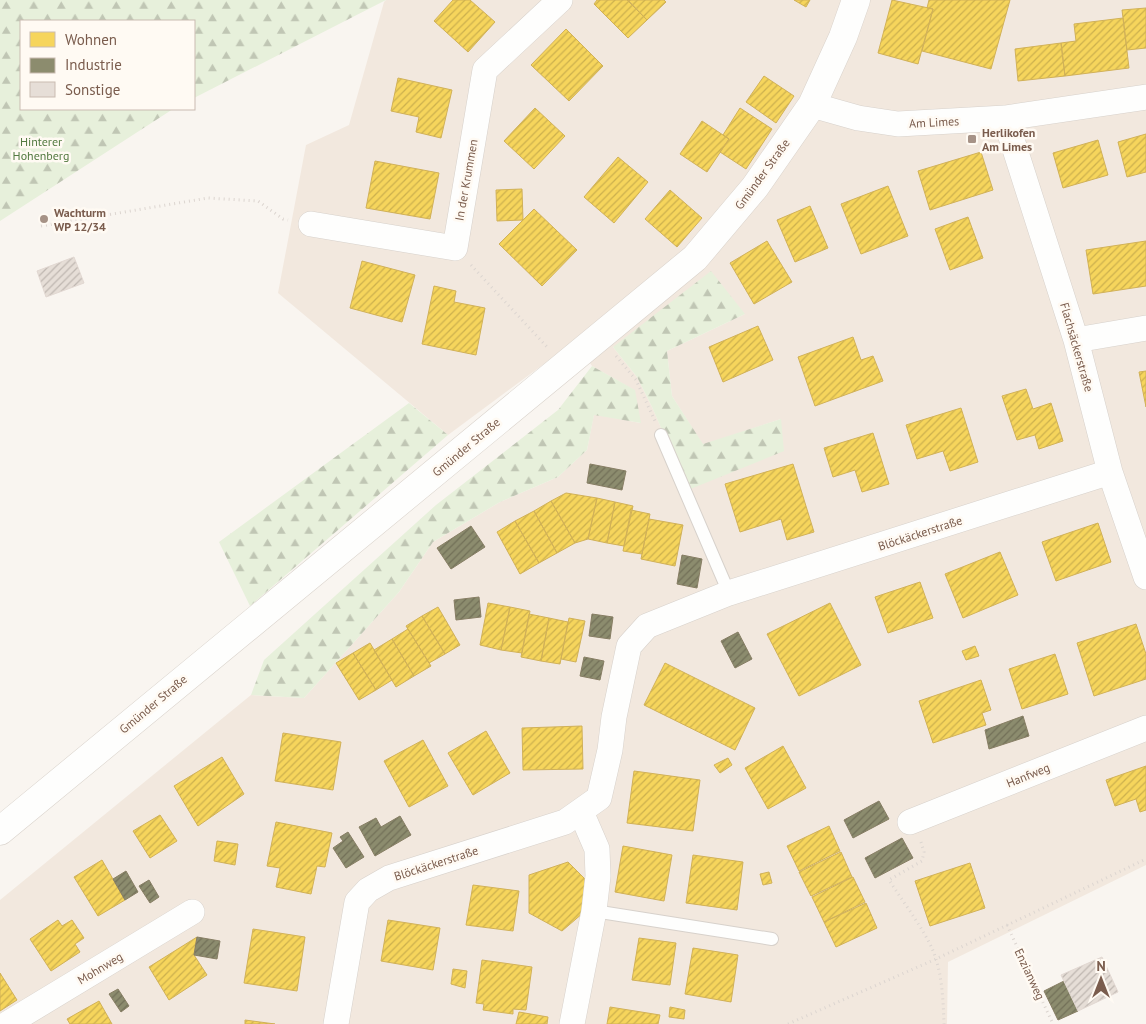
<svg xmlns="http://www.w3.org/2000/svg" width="1146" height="1024" viewBox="0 0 1146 1024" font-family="'PT Sans',sans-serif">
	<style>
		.residential { fill: #f2e8de; fill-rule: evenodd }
		.forest { fill: url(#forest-firs) }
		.homes { fill: url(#homes-hatch); stroke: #d1b158 }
		.industry { fill: url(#industry-hatch); stroke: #877e64 }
		.building { fill: url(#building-hatch); stroke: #e2d8d2 }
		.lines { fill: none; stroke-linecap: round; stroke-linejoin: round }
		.service-casing { stroke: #d7d1cb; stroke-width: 14 }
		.minor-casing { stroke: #d7d1cb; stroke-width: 26 }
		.secondary-casing { stroke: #d9d2cb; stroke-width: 29 }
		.path { stroke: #dcd5d0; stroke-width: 3; stroke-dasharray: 1 4; stroke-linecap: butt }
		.service { stroke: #fefefd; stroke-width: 12 }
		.minor { stroke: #fefefd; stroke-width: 25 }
		.secondary { stroke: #fefefd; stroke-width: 28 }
		.poi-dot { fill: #a69286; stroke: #fffaf3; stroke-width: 2 }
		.labels { text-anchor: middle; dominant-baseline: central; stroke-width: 5; stroke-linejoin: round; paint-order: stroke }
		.street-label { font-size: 12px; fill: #7a5c4d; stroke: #fffaf3 }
		.poi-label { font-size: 12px; font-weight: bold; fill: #7a5c4d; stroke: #fffaf3; text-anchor: start }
		.park-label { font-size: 12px; fill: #537a41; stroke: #fffaf3 }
	</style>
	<defs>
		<pattern id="forest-firs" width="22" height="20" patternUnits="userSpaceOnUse" patternTransform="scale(1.25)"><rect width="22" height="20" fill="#e7f0db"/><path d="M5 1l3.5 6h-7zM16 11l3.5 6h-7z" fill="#c0c6b4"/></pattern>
		<pattern id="homes-hatch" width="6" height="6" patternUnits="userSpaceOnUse" patternTransform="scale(1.25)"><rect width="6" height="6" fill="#f6d55c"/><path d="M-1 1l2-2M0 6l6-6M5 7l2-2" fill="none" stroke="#ccb04e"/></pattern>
		<pattern id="industry-hatch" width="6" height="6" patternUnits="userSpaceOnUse" patternTransform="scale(1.25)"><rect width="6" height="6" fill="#8c8c6e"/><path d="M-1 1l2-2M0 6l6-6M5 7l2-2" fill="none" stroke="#727058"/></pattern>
		<pattern id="building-hatch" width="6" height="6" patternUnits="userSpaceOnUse" patternTransform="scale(1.25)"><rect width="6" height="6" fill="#e6ded7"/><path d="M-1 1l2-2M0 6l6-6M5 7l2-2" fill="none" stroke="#bfb7b1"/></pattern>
	</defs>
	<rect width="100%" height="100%" fill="#f9f5f0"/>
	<!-- residential -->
	<path class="residential" d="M386 0H1146V865L948 962 947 1024H0V900L251 695 304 698 399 592 433 542 500 502 558 477 587 450 594 414 640 423 634 390 592 366 575 341 448 435 278 293 306 145 349 125 384 2ZM745 314 667 351 672 396 703 445 781 419 688 489 652 407 637 377 613 347Z"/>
	<!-- forest -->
	<path class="forest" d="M0 0H386L194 98V21H21V109H173L0 221Z
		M711 271 745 314 667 351 672 396 703 444 781 419 784 451 688 490 652 407 637 377 613 347Z
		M592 366 635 390 641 423 594 415 587 450 558 477 500 502 433 542 399 592 304 698 251 695 264 660 436 505 558 410Z
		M409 403 448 435 250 606 219 542Z"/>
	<!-- homes -->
	<path class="homes" d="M453 0H470L495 22 468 52 434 21Z
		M597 0H627L647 20 628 38 594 4Z
		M628 0H664L666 2 647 20Z
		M794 0H810L806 7Z
		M892 0 933 9 918 64 878 53Z
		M929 0H1010L991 69 922 51 933 9 927 8Z
		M1146 8V48L1127 50 1122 10Z
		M1123 18 1129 68 1065 76 1061 43 1076 41 1074 24Z
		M566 29 603 66 569 101 531 65Z
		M1061 43 1065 76 1018 81 1015 49Z
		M764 76 794 96 776 123 746 102Z
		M398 78 452 90 441 138 416 132 419 117 391 111Z
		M535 108 565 136 534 169 504 141Z
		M740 108 772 129 746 169 720 152 729 139 723 135Z
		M702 121 729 139 707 172 680 154Z
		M1146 134V172L1127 177 1118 142Z
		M1098 140 1108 175 1063 188 1053 153Z
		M981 152 993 190 930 210 918 171Z
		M618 157 648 182 614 223 584 197Z
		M375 161 439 173 430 219 366 208Z
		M888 186 908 236 861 254 841 204Z
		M522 189 523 220 497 221 496 190Z
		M670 190 702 218 677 247 645 219Z
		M810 206 828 248 795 262 777 220Z
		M534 209 577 250 542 286 499 244Z
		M968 217 983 258 950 270 935 229Z
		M767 241 792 282 754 304 730 263Z
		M1146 241V286L1093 294 1086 250Z
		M362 261 415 275 402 322 350 308Z
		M434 286 456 291 454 302 485 308 476 355 422 344Z
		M758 326 773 360 723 382 709 347Z
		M853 337 861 360 873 356 883 381 815 406 798 357Z
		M1146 371V407L1139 372Z
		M1026 389 1033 409 1051 403 1063 441 1039 449 1035 435 1017 440 1002 396Z
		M961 408 978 462 950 471 943 451 917 459 906 425Z
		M873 433 889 484 862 492 855 470 833 477 824 448Z
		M793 464 814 532 787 540 781 519 740 532 725 484Z
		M566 493 597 498 588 539 575 543 551 501Z
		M597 498 615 502 607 543 588 539Z
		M551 501 575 543 557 553 534 511Z
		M615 502 633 506 624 546 607 543Z
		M631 510 650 514 642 554 623 551Z
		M534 511 557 553 539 563 515 521Z
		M649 519 683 525 675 566 641 559Z
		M515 521 539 563 520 574 497 532Z
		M1098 523 1111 562 1056 581 1042 542Z
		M1000 552 1018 595 963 618 945 574Z
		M920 582 933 618 888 633 875 597Z
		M488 603 510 607 501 650 480 645Z
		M830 603 861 665 799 696 767 634Z
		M438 607 460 645 445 654 422 616Z
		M510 607 530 611 522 653 501 650Z
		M529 614 549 618 541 661 521 657Z
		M422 616 445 654 429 663 406 626Z
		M549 618 568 622 560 664 541 661Z
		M569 618 585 621 576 662 561 659Z
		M1136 624 1146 654V679L1094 696 1077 643Z
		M408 629 431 666 414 676 392 639Z
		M392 639 414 676 396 687 374 650Z
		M370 643 392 680 376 690 353 653Z
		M975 646 979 656 966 660 962 651Z
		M353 653 376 690 359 700 336 663Z
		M1055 654 1068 694 1022 709 1009 669Z
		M665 663 755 708 735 750 644 705Z
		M981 680 991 710 982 713 986 725 933 743 919 701Z
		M582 726 583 769 523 770 522 728Z
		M486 731 510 773 473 795 448 753Z
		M283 733 341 742 333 790 275 781Z
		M423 740 448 786 409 807 384 761Z
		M783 746 806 788 768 809 745 768Z
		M222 757 244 794 198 826 174 786Z
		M728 758 732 765 720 773 714 765Z
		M1146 766V810L1140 812 1136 799 1115 806 1106 780Z
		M634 771 700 780 693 831 627 823Z
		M160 815 177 841 150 858 133 831Z
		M276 822 332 833 325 867 317 866 311 894 276 887 280 868 267 866Z
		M829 826 840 851 799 871 787 846Z
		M217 841 238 844 235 865 214 861Z
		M623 846 672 855 664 901 615 892Z
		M841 852 852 877 811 896 799 872Z
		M693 855 743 862 737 910 686 903Z
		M102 860 125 900 98 916 74 877Z
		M568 862 585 879 583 913 562 931 529 913V875Z
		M970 863 985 908 930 926 915 881Z
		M769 872 772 883 763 885 760 874Z
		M853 877 865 902 824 922 812 897Z
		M473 885 519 891 513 931 466 925Z
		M866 903 877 928 836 947 824 922Z
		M58 920 62 926 72 920 84 938 75 944 80 952 51 971 30 939Z
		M388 920 440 928 433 970 381 961Z
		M253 929 305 937 297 991 244 983Z
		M197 937 194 955 207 975 169 1000 149 967Z
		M639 938 676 943 670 985 632 980Z
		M693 948 738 955 731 1002 685 994Z
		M482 960 532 967 526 1010 513 1009V1014L483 1010 484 1004 476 1003Z
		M453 969 467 971 465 988 451 984Z
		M0 973 17 1000 0 1011Z
		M99 1001 112 1024H70L67 1019Z
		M610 1007 660 1015 658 1024H607Z
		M670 1007 685 1010 684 1019 669 1017Z
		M519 1012 548 1017 547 1024H516Z
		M245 1020 275 1024H245Z"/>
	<!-- industry -->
	<path class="industry" d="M590 464 626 471 622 490 587 483Z
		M471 526 485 547 451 569 437 548Z
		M682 555 702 559 697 588 677 584Z
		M479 597 481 617 456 620 454 600Z
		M592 614 613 617 610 639 589 636Z
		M738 632 752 659 735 668 721 641Z
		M584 657 604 661 600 680 580 676Z
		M1023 716 1029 736 989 749 985 730Z
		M879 801 889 819 853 838 844 820Z
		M400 816 411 835 375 856 359 827 376 818 381 827Z
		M348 832 364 857 346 868 333 848 343 841 340 837Z
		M902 838 913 858 875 878 865 858Z
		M126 871 138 892 125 900 113 879Z
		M149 880 159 897 150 903 139 886Z
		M197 937 220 941 217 959 194 955Z
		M1064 981 1078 1011 1058 1020 1044 991Z
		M118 989 129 1006 121 1012 109 994Z"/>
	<!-- building -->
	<path class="building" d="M74 257 84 283 46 297 37 271Z
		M1102 957 1118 992 1078 1011 1061 975Z"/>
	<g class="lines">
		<defs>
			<path id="service" d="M661 435 729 593
				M594 911 772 939"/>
			<path id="minor" d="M812 105 858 118 898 124 1005 118 1146 97
				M1005 118 1076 340 1110 472 1146 577
				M311 224 455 248 485 70 560 0
				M1076 340 1146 328
				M910 822 1146 728
				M7 1024 192 912
				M336 1024 357 902 368 890 389 878 565 822 599 798 610 750 614 717 629 646 647 626 729 593 1110 472
				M572 1024 594 911 598 876 597 849 581 812"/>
			<path id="secondary" d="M0 831 695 258 755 187 812 105 843 37 856 0"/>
		</defs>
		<!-- service casing -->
		<use href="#service" class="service-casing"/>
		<!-- minor casing -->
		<use href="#minor" class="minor-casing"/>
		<!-- secondary casing -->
		<use href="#secondary" class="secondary-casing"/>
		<!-- path -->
		<path class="path" d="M41 226 208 198 258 201 283 219 288 220
			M471 265 548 348
			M616 356 636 380 655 421
			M921 842 924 852 922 861 889 880C902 900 917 920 929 942 942 967 943 996 944 1024
			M1007 925 1053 1024
			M788 1024 936 959 1146 859"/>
		<!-- service -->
		<use href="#service" class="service"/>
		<!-- minor -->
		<use href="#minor" class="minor"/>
		<!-- secondary -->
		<use href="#secondary" class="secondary"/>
	</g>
	<!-- markers -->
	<g class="poi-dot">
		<rect x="967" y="134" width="10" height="10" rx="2.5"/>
		<circle cx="44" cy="219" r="5"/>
	</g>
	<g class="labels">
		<!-- street labels -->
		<g class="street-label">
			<text transform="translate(934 122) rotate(-3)">Am Limes</text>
			<text transform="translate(762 174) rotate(-54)">Gmünder Straße</text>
			<text transform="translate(466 180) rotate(-80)">In der Krummen</text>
			<text transform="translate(1077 347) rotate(74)">Flachsäckerstraße</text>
			<text transform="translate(466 447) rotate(-40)">Gmünder Straße</text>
			<text transform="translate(920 533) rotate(-18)">Blöckäckerstraße</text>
			<text transform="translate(153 704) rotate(-40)">Gmünder Straße</text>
			<text transform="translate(1028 775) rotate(-22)">Hanfweg</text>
			<text transform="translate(436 863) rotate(-18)">Blöckäckerstraße</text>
			<text transform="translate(100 968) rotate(-31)">Mohnweg</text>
			<text transform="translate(1030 974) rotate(65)">Enzianweg</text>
		</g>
		<!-- poi labels -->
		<g class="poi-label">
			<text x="982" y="132">Herlikofen<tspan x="982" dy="14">Am Limes</tspan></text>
			<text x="54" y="212">Wachturm<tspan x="54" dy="14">WP 12/34</tspan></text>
		</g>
		<!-- park labels -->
		<g class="park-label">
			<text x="41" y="141">Hinterer<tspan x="41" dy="14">Hohenberg</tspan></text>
		</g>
	</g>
	<!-- legend -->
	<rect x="20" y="20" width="175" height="90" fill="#fffaf3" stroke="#cabbb1"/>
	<rect x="30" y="32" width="25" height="15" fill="#f6d55c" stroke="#cabbb1"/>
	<text x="65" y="45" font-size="15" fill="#7a5c4d">Wohnen</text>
	<rect x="30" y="58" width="25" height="15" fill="#8c8c6e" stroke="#cabbb1"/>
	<text x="65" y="70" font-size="15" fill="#7a5c4d">Industrie</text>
	<rect x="30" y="82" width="25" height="15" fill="#e6ded7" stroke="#cabbb1"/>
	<text x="65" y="95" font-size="15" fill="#7a5c4d">Sonstige</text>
	<!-- north arrow -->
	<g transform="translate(1101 979)" stroke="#fffaf3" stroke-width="4" paint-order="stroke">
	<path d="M0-4L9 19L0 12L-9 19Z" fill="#7a5c4d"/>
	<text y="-8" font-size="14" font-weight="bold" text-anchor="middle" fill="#7a5c4d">N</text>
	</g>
</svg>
